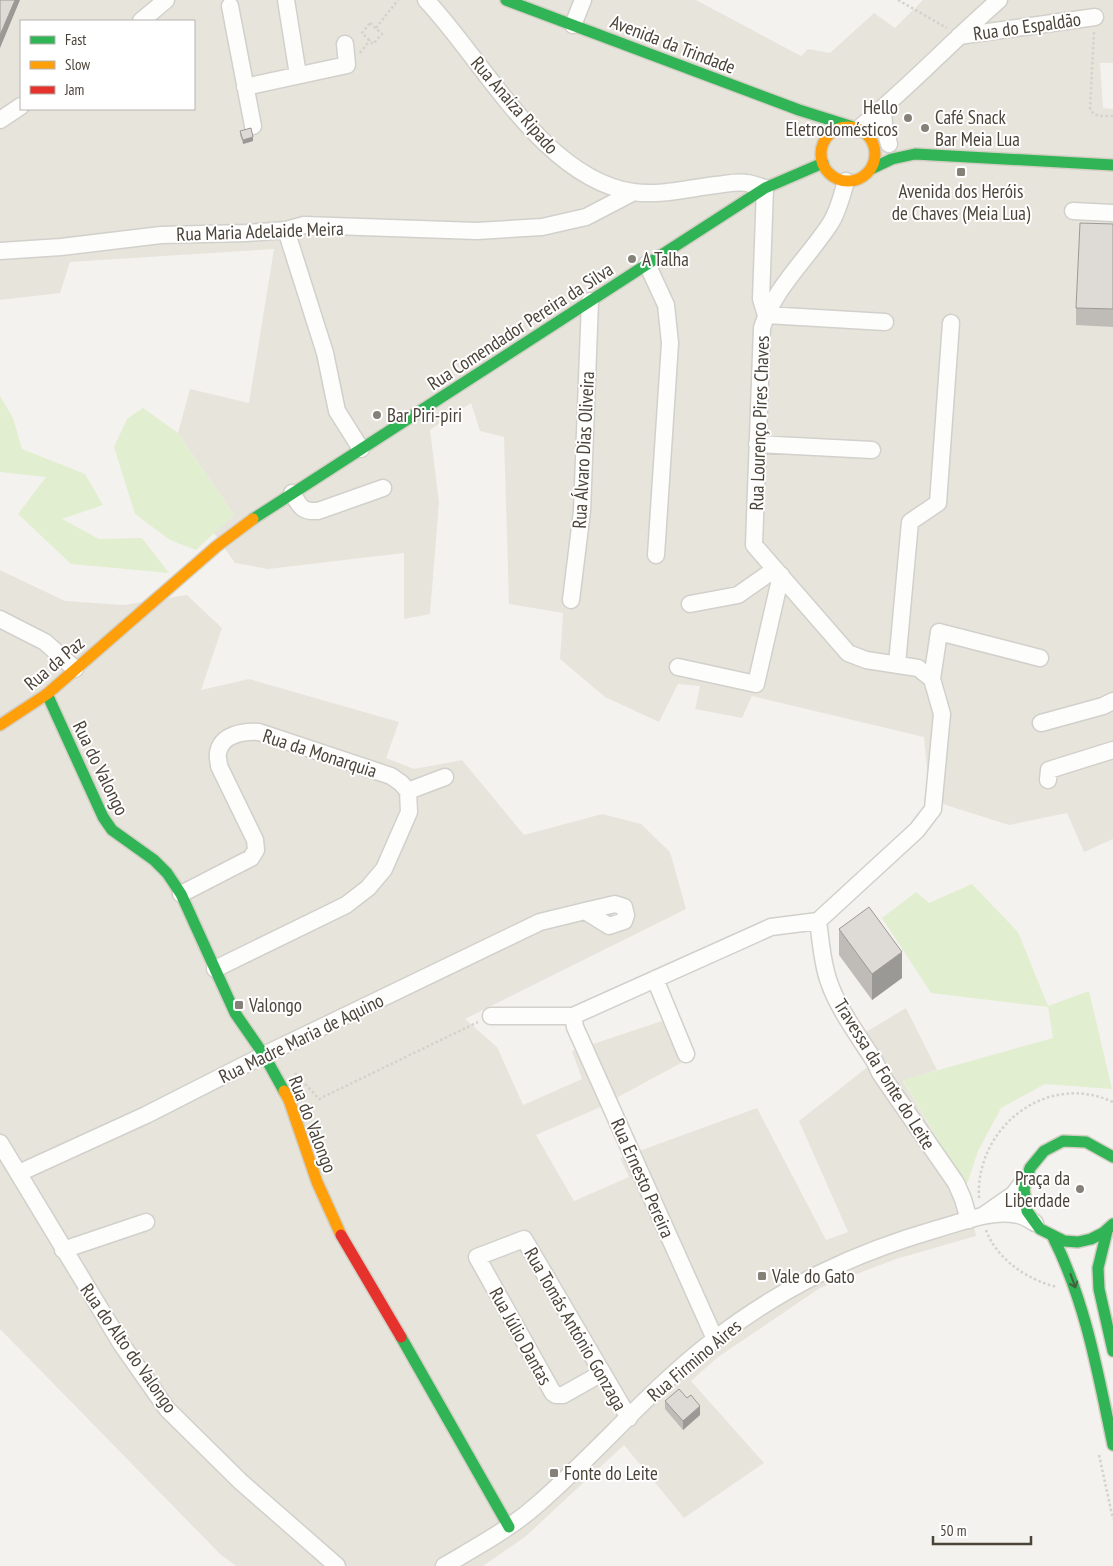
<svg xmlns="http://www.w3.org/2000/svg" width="1113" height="1566" viewBox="0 0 1113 1566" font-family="'PT Sans Narrow',sans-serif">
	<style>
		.residential { fill: #e7e4dc; fill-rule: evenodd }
		.green { fill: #e1eecf }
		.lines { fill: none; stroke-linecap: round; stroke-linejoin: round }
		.street-casing { stroke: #d2d0cb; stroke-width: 19 }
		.fast-casing { stroke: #d3cfc5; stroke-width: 14 }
		.slow-casing { stroke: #d3cfc5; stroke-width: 14 }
		.jam-casing { stroke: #d3cfc5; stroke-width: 14 }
		.path { stroke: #d3d2cc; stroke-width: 2.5; stroke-dasharray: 2.5 2.5; stroke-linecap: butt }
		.street { stroke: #fdfdfc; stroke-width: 16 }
		.fast { stroke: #30b455; stroke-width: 11 }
		.slow { stroke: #ff9f0a; stroke-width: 11 }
		.jam { stroke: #e5322d; stroke-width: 11 }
		.wall { fill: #bfbcb8 }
		.shaded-wall { fill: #9b9996 }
		.building { fill: #dedbd6; stroke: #9b9996 }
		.oneway { stroke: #446040 }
		.poi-dot { fill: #868178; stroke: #fff; stroke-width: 2 }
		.labels { text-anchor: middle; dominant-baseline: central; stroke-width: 4; stroke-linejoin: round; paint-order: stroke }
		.street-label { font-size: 19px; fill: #4b4439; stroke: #fff }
		.poi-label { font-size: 19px; fill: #4b4439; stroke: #fff; text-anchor: start }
	</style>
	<rect width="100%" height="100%" fill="#f4f2ee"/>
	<!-- residential -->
	<path class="residential" d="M0 0H696L801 56 808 49 830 53 874 13 895 28 923 0H1113V63H1100L1103 108 1113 109V839L1084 852 1067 813 1009 825 930 800 924 737 752 696 742 718 695 709 700 686 678 684 659 722 605 697 560 659 563 613 509 604 504 437 480 431 471 403 430 430 439 502 430 614 404 619V553L268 569 235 563 214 533 234 515 178 433 190 389 249 403 274 249 70 262 60 293 0 300ZM21 21H194V109H21Z
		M0 570 65 601 124 605 187 595 222 628 201 690 249 679 399 722 386 758 414 769 462 760 524 835 602 814 641 824 670 852 686 909 465 1019 497 1047 523 1105 582 1079 572 1051 665 1020 681 1063 596 1109 536 1135 574 1201 629 1177 620 1158 757 1108 826 1240 848 1232 799 1121 870 1065 866 1032 906 1008 937 1070 903 1081 966 1187 976 1236 896 1259 820 1288 718 1357 691 1381 764 1463 684 1518 624 1445 525 1537 483 1566H236L220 1554 0 1329Z"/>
	<!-- green -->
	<path class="green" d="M0 396 13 418 22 449 85 474 103 505 62 519 99 539 142 538 169 573 71 564 18 514 46 477 0 472Z
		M143 408 178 433 234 515 196 550 170 540 135 514 114 447 127 419Z
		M972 884 1018 932 1048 1006 1089 991 1112 1089 1045 1084 1001 1108 978 1151 966 1187 903 1080 1053 1038 1048 1007 931 993 882 918 916 892 929 903Z"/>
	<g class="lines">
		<defs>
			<path id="street" d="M286 0 298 75
				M426 0C483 60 544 179 633 192 660 196 690 188 716 185 726 184 737 181 747 183 753 184 759 186 765 188L761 299 766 315 885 322
				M230 6 253 126
				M141 21 166 0
				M573 25 583 0
				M959 36 1095 17
				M245 87 347 65 345 44
				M883 108 884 126 889 144
				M0 120 21 106
				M858 129C907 89 951 42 999 0
				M1073 211 1113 213
				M286 230 325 353 337 411 361 449
				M0 251 61 247 161 235 246 233 286 230 304 225 477 231 542 227 586 217 634 192
				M647 264 666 305 670 343 656 555
				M757 444 872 450
				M292 493C300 506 301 512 318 511L383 488
				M571 600 582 511 590 301
				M690 604 738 595 775 569
				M0 619 45 642 75 669
				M897 664 910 522 938 503 951 323
				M678 667 756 684 781 575
				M932 679 939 632 1040 658
				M1041 723 1103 706 1113 701
				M1048 780 1049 770 1113 750
				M408 791 445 777
				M181 894 251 858 256 850 255 840 219 766C219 762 217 757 218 753 221 734 244 731 259 732L391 776 401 783 408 791
				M615 904 624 907 626 915 624 921 609 926 585 911Z
				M818 921 917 830 933 809 942 714 932 679 918 668 866 660 848 653 754 545 762 328C773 289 808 258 830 224 838 212 842 195 846 181
				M818 921C821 942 822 963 829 982 838 1009 860 1038 875 1062L880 1073 956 1183 963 1199 969 1220
				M215 969 346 905 368 888 384 869 409 812 408 791
				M655 979 686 1054
				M491 1016H573L771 927 818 921
				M573 1016 575 1027 715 1339
				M0 1143 122 1345 167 1409 240 1481 337 1566
				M19 1173 146 1115 264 1055 540 922 585 911
				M984 1215 1014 1194 1026 1178
				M63 1250 146 1222
				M602 1373 563 1395H556L553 1393 477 1257 524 1239 629 1418
				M444 1566C476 1547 510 1529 538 1504 599 1451 651 1388 715 1339 784 1286 854 1253 937 1229 962 1222 992 1209 1018 1215 1024 1216 1030 1220 1035 1223"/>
			<path id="fast" d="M506 0 799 110 853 127
				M871 169 892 159 915 154 1113 165
				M253 519 765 188 823 163
				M47 694 103 817 112 830 154 860 167 873 181 894 235 1013 264 1055 284 1091
				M1113 1157 1086 1142 1063 1141 1044 1151 1030 1168 1024 1189 1027 1211 1040 1229 1064 1241 1078 1242 1091 1239 1103 1233 1113 1224
				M1107 1231 1098 1268 1099 1289 1113 1351
				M1053 1237C1086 1303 1098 1374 1113 1445
				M401 1337 509 1527"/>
			<path id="slow" d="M821 154a27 27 0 1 1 54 0a27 27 0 1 1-54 0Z
				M0 725 47 694 217 546 253 519
				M284 1091 289 1100 317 1182 341 1235"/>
			<path id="jam" d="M341 1235 401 1337"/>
		</defs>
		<!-- street casing -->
		<use href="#street" class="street-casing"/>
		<!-- fast casing -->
		<use href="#fast" class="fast-casing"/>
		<!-- slow casing -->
		<use href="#slow" class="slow-casing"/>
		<!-- jam casing -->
		<use href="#jam" class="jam-casing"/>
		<!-- path -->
		<path class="path" d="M898 0 947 28
			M370 23 382 34 373 44 362 33Z
			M376 28 398 0
			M1094 32 1090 108C1093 118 1104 116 1113 116
			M360 53 370 40
			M295 1073 319 1099 478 1022
			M979 1198C975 1128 1046 1071 1113 1102
			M986 1230C997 1260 1028 1280 1057 1287
			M1099 1455 1113 1519"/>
		<!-- street -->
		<use href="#street" class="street"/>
		<!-- fast -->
		<use href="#fast" class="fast"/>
		<!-- slow -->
		<use href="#slow" class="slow"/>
		<!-- jam -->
		<use href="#jam" class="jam"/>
	</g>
	<!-- wall -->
	<path class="wall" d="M240 131 253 141 243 144 240 135Z
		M1113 224V327L1076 325V308Z
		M839 929 902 978 872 1000 839 955Z
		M665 1401 700 1415 683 1430 665 1409Z"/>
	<!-- shaded-wall -->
	<path class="shaded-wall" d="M15 0H20L0 48V35Z
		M253 137V141L243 144V140Z
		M902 952V978L872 1000V974Z
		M700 1406V1415L683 1430V1421Z"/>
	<!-- building -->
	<path class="building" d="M0 0H15L0 35Z
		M251 128 253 137 243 140 240 131Z
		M1080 223 1113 224V309L1076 308Z
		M869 907 902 952 872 974 839 929Z
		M679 1389 687 1398 691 1395 700 1406 683 1421 665 1401Z"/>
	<!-- one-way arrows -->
	<defs><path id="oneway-shaft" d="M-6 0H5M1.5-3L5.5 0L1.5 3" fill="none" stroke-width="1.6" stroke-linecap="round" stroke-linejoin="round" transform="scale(1.25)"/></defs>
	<use class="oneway" href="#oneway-shaft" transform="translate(1073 1281) rotate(70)"/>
	<!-- markers -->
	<g class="poi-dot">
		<circle cx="908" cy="118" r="5"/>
		<circle cx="925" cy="128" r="5"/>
		<rect x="956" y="167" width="10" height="10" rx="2.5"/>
		<circle cx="632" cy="259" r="5"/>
		<circle cx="377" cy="415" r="5"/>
		<rect x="234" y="1000" width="10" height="10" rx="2.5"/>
		<circle cx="1080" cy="1189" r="5"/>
		<rect x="757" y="1271" width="10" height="10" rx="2.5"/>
		<rect x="549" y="1468" width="10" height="10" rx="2.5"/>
	</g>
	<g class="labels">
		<!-- street labels -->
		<g class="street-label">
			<text transform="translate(1027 26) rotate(-8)">Rua do Espaldão</text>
			<text transform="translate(673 44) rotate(21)">Avenida da Trindade</text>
			<text transform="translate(515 105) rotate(49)">Rua Anaíza Ripado</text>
			<text transform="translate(260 231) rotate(-2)">Rua Maria Adelaide Meira</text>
			<text transform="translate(520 326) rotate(-33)">Rua Comendador Pereira da Silva</text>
			<text transform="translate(759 423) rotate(-88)">Rua Lourenço Pires Chaves</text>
			<text transform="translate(583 450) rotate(-87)">Rua Álvaro Dias Oliveira</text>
			<text transform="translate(54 663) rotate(-40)">Rua da Paz</text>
			<text transform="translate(320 753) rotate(18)">Rua da Monarquia</text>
			<text transform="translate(101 768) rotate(64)">Rua do Valongo</text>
			<text transform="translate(301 1038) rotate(-26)">Rua Madre Maria de Aquino</text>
			<text transform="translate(885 1074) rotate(58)">Travessa da Fonte do Leite</text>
			<text transform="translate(313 1124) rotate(69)">Rua do Valongo</text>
			<text transform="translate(643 1178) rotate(66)">Rua Ernesto Pereira</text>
			<text transform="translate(576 1329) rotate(60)">Rua Tomás António Gonzaga</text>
			<text transform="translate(521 1336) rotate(61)">Rua Júlio Dantas</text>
			<text transform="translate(129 1348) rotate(55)">Rua do Alto do Valongo</text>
			<text transform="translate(694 1360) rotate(-40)">Rua Firmino Aires</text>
		</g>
		<!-- poi labels -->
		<g class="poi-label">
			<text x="898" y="107" text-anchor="end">Hello<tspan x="898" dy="22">Eletrodomésticos</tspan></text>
			<text x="935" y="117">Café Snack<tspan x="935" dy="22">Bar Meia Lua</tspan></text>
			<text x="961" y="191" text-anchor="middle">Avenida dos Heróis<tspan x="961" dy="22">de Chaves (Meia Lua)</tspan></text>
			<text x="642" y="259">A Talha</text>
			<text x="387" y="415">Bar Piri-piri</text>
			<text x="249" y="1005">Valongo</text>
			<text x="1070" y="1178" text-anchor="end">Praça da<tspan x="1070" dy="22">Liberdade</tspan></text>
			<text x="772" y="1276">Vale do Gato</text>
			<text x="564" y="1473">Fonte do Leite</text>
		</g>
	</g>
	<!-- legend -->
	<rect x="20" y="20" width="175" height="90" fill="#ffffff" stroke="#b7b4b0"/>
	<rect x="30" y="36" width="25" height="8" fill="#30b455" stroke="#b7b4b0"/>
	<text x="65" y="45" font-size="15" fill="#4b4439">Fast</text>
	<rect x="30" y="61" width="25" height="8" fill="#ff9f0a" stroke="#b7b4b0"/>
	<text x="65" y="70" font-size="15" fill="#4b4439">Slow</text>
	<rect x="30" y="86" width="25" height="8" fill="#e5322d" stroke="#b7b4b0"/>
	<text x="65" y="95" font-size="15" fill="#4b4439">Jam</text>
	<!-- scale -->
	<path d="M933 1536v8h98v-8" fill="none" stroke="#4b4439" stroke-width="2.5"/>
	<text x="940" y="1536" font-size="15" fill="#4b4439" stroke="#ffffff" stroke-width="4" paint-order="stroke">50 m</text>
</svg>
